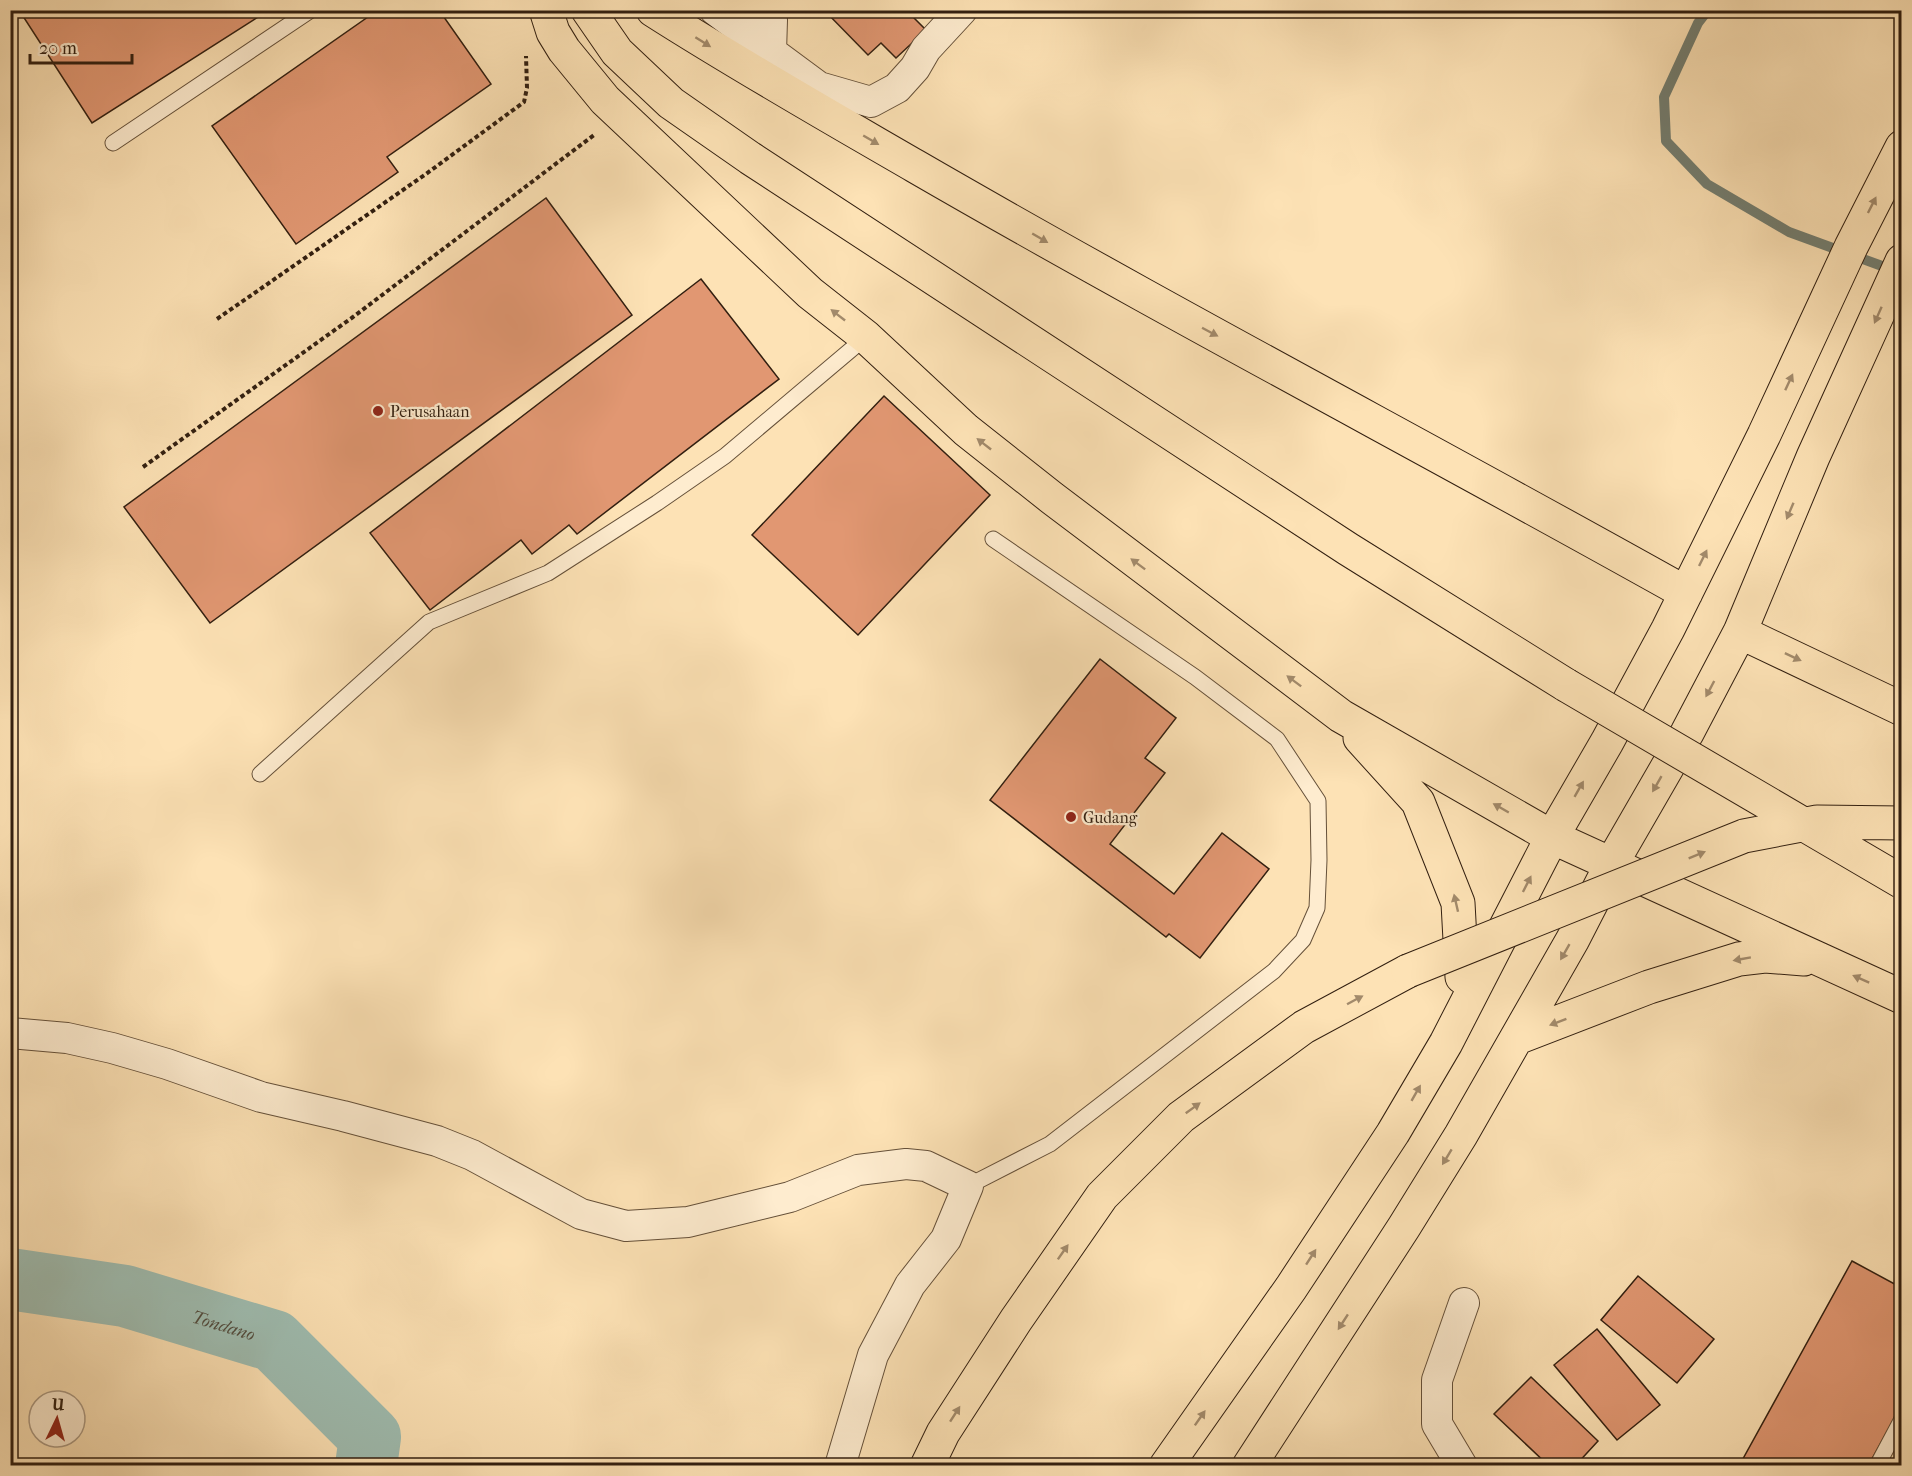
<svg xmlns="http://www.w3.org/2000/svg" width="1912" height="1476" viewBox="0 0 1912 1476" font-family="'IM FELL French Canon',serif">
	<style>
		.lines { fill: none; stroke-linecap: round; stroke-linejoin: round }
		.stream { stroke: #737e71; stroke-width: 10 }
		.river { stroke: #9fbdb1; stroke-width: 62 }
		.building { fill: #e19772; stroke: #321f10; stroke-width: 1.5 }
		.lane-casing { stroke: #655039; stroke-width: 17 }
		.street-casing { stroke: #655039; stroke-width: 32 }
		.highway-casing { stroke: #321f10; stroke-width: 35 }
		.path { stroke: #321f10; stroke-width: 4; stroke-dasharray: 4.5 3; stroke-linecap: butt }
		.lane { stroke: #feeccf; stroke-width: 15 }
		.street { stroke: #feeccf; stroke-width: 30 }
		.highway { stroke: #fde2b5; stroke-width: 33 }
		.highway-bridge-casing { stroke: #321f10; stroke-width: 35; stroke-linecap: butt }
		.highway-bridge { stroke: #fde2b5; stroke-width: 33 }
		.oneway { fill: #a28a6b }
		.poi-dot { fill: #8f2418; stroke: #feeccf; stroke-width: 2 }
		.labels { text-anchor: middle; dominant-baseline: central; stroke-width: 4.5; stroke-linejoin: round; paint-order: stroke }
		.poi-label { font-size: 16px; fill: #321f10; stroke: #feeccf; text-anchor: start }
		.water-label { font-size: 18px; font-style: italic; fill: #534e40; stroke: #feeccf }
	</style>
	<rect width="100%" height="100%" fill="#fde2b5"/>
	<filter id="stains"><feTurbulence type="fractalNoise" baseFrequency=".00333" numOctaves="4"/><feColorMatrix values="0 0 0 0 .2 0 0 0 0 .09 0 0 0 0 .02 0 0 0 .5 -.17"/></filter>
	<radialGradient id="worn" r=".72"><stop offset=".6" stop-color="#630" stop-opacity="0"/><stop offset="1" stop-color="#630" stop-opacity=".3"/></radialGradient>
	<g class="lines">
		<!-- stream -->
		<path class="stream" d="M1708 10 1698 23 1664 97 1666 141 1707 184 1789 232 1893 270"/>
		<!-- river -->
		<path class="river" id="s1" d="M10 1279 125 1296 274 1341 370 1437 366 1466"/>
	</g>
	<!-- building -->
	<path class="building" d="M19 10H269L92 123Z
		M378 10H439L491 84 387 157 398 172 296 244 212 126Z
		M824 10H906L926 30 896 58 881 43 868 55Z
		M546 198 632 315 210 623 124 507Z
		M701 279 779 379 577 534 569 525 532 554 521 540 430 610 370 533Z
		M884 396 990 495 858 635 752 535Z
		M1100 659 1176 718 1145 758 1165 773 1110 844 1174 894 1222 833 1269 869 1200 958 1169 934 1166 937 990 800Z
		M1852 1261 1902 1288V1405L1868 1466H1739Z
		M1638 1276 1714 1339 1677 1383 1601 1320Z
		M1597 1329 1660 1405 1617 1440 1554 1365Z
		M1531 1377 1598 1441 1575 1466H1549L1494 1414Z"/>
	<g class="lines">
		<defs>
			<path id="lane" d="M113 143 311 10
				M260 774 429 622 548 573 657 503 725 456 866 337
				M968 1186 1050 1144 1274 971 1303 940 1317 908 1319 860 1318 801 1277 739 1195 677 993 539
				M1877 1466 1902 1419"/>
			<path id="street" d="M715 10 819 87 871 102 897 88 915 68 926 49 962 10
				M761 10 772 20 771 52
				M10 1033 67 1038 112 1048 167 1064 261 1097 343 1116 437 1141 472 1155 581 1214 626 1226 688 1222 790 1197 858 1170 906 1164 926 1166 968 1186 946 1239 910 1285 873 1355 840 1466
				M1462 1466 1437 1424V1380L1464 1303"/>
			<path id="highway" d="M546 10 553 32 564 50 605 100 810 293 866 337 966 430 1052 498 1341 716 1552 837 1902 997
				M588 10 617 52 671 103 750 158 1348 549 1566 685
				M653 10C739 65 827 115 915 166 1169 313 1429 449 1686 593
				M1740 632 1902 709
				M1360 738 1418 802 1458 903 1462 977
				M1517 1038 1649 987 1739 959 1765 956 1804 959
				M927 1466 943 1433 1016 1320 1102 1196 1181 1117 1304 1027 1408 971
				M1166 1466 1291 1288 1393 1133 1446 1043 1552 837 1607 742 1668 629 1764 435 1851 247 1902 147
				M1249 1466 1404 1227 1461 1135 1573 939 1612 863 1687 733 1740 632 1813 457 1902 261"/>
		</defs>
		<!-- lane casing -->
		<use href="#lane" class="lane-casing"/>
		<!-- street casing -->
		<use href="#street" class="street-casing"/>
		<!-- highway casing -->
		<use href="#highway" class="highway-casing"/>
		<!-- path -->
		<path class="path" d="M217 319 426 174 524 102 527 88 526 56
			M143 467 353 317 594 135"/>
		<!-- lane -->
		<use href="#lane" class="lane"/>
		<!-- street -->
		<use href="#street" class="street"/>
		<!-- highway -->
		<use href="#highway" class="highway"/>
		<defs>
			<path id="highway-bridge" d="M1566 685 1902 882
				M1408 971 1744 836 1817 822 1902 823"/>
		</defs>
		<!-- highway-bridge casing -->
		<use href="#highway-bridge" class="highway-bridge-casing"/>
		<!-- highway-bridge -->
		<use href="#highway-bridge" class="highway-bridge"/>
	</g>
	<!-- one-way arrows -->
	<defs><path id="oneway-solid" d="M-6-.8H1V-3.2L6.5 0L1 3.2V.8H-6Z" transform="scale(1.5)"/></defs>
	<g class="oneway">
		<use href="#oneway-solid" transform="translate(703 42) rotate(32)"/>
		<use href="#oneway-solid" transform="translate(871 140) rotate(30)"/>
		<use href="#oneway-solid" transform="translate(1872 205) rotate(-63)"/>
		<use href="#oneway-solid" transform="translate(1040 238) rotate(30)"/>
		<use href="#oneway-solid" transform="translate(838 315) rotate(-142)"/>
		<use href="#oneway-solid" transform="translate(1878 315) rotate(114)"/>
		<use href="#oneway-solid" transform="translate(1210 332) rotate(28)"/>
		<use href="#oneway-solid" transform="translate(1789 382) rotate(-65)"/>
		<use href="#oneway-solid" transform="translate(984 444) rotate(-142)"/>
		<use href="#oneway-solid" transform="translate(1790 511) rotate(113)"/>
		<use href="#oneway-solid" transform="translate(1703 558) rotate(-64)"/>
		<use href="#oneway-solid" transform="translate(1138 564) rotate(-143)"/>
		<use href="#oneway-solid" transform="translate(1793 657) rotate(25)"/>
		<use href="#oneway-solid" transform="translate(1294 681) rotate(-143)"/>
		<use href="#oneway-solid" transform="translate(1710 689) rotate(118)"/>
		<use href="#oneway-solid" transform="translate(1657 784) rotate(120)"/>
		<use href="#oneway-solid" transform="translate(1579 789) rotate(-60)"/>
		<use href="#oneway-solid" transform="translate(1501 808) rotate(-150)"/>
		<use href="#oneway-solid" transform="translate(1697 855) rotate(-22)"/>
		<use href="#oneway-solid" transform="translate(1527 884) rotate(-63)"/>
		<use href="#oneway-solid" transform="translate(1456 903) rotate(-103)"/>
		<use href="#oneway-solid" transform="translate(1565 952) rotate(120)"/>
		<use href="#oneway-solid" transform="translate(1742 959) rotate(170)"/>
		<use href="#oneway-solid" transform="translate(1861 979) rotate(-156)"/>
		<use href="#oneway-solid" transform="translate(1355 1000) rotate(-28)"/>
		<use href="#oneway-solid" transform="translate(1558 1022) rotate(159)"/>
		<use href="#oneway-solid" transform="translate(1416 1093) rotate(-60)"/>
		<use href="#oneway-solid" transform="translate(1193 1108) rotate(-36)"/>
		<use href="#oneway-solid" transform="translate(1447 1157) rotate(121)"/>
		<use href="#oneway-solid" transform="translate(1063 1252) rotate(-55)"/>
		<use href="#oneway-solid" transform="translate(1311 1257) rotate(-57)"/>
		<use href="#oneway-solid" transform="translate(1343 1322) rotate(123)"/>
		<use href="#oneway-solid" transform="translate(955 1414) rotate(-57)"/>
		<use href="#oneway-solid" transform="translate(1200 1418) rotate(-55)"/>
	</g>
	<!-- markers -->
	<g class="poi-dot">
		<circle cx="378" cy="411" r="6"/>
		<circle cx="1071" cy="817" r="6"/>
	</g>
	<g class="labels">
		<!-- poi labels -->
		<g class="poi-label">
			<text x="390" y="411">Perusahaan</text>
			<text x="1083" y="817">Gudang</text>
		</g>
		<!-- water labels -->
		<g class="water-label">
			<text stroke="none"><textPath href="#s1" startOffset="219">Tondano</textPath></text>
		</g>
	</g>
	<!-- margin -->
	<rect width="1912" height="1476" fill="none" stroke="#fde2b5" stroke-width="36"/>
	<rect x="12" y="12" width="1888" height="1452" fill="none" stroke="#321f10" stroke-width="3"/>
	<rect x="18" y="18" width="1876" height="1440" fill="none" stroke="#321f10" stroke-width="1.5"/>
	<!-- north arrow -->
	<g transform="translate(57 1419) rotate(5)"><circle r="28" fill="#feeccf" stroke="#ac9a83" stroke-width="1.5"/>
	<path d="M0-4.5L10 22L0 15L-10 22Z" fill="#8f2418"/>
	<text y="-9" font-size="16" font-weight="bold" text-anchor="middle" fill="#321f10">U</text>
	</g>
	<!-- scale -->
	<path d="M30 54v9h102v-9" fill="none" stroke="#321f10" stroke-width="3"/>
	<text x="39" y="54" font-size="18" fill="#321f10" stroke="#feeccf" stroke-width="4.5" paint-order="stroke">20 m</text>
	<rect width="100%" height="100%" filter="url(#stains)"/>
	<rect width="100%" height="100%" fill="url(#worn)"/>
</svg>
